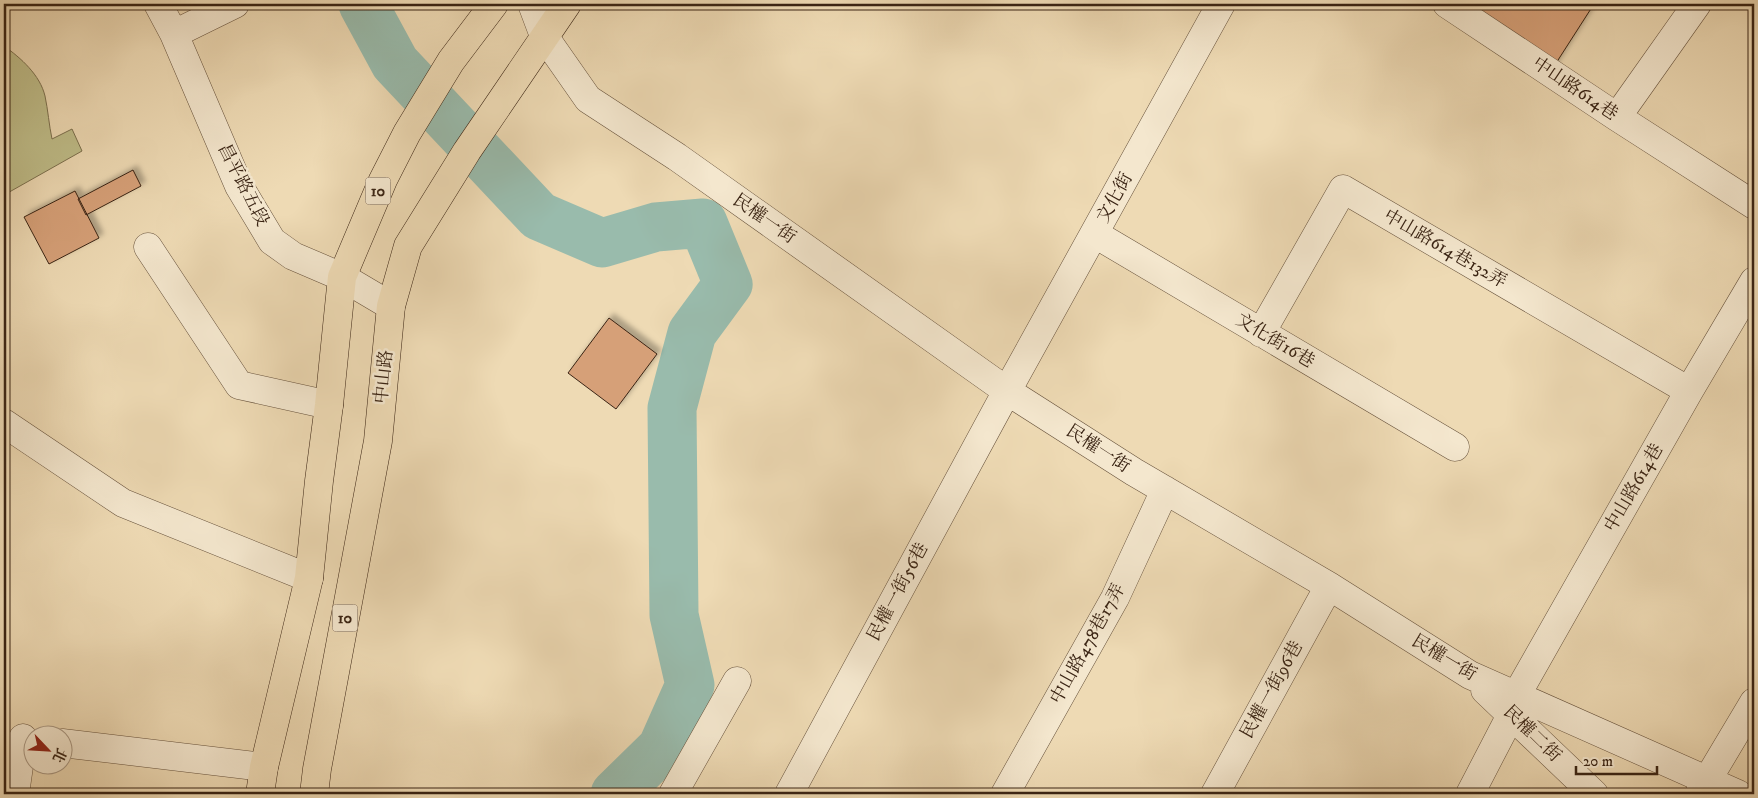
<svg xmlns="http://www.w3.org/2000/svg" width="1758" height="798" viewBox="0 0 1758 798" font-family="'IM FELL DW Pica','Noto Serif TC',serif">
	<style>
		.green { fill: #bfbd89; stroke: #7c704e }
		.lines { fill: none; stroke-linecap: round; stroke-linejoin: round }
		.river { stroke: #99bbac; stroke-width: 49 }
		.building { fill: #d6a078; stroke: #3a2414; filter: url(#shadow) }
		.minor-casing { stroke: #67523c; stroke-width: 29 }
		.major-casing { stroke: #3a2414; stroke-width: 29 }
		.minor { stroke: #f4e7ce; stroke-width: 28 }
		.major { stroke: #eedab4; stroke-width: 28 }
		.labels { text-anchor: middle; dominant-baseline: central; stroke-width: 5; stroke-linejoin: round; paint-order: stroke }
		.shield { fill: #f4e7ce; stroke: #725e4c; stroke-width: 1 }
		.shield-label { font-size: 16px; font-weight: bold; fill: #3a2414 }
		.street-label { font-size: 18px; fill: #3a2414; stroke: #f4e7ce }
	</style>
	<defs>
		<filter id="shadow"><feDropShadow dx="4.5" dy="-4.5" stdDeviation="2.5" flood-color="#0004"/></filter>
	</defs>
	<rect width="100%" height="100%" fill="#eedab4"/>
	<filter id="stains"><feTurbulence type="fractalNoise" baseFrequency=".004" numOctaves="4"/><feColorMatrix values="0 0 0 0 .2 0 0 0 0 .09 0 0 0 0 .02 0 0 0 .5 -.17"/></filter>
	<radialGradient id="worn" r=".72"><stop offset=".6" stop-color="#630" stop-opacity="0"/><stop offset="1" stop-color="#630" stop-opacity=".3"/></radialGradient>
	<!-- green -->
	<path class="green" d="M4 46C21 58 40 75 45 96 48 110 49 125 52 139L72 129 82 151 4 195Z"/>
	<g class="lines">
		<!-- river -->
		<path class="river" d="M363 4 395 63 539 216 602 243 656 227 703 223 728 284 692 333 672 408 674 615 690 685 662 748 615 794"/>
	</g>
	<!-- building -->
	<path class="building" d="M1466 4H1594L1551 71Z
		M133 170 141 186 86 215 78 199Z
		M75 191 99 238 49 264 24 217Z
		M609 318 657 354 616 409 568 373Z"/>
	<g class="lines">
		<defs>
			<path id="minor" d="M158 4 174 34 239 186 272 241 293 256 342 277 391 306
				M532 4 544 36 588 99 677 157 1007 391 1134 472 1329 586 1470 675 1738 794
				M1447 4 1617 117 1754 205
				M174 34 235 4
				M1617 117 1697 4
				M1095 234 1455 447
				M148 247 239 385 329 405
				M1261 333 1343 189 1689 391
				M4 423 123 503 309 578
				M1485 690 1594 794
				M1516 696 1689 391 1754 281
				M62 743 264 767
				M15 794 23 738
				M673 794 737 681
				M789 794 1007 391 1221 4
				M1005 794 1115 598 1165 490
				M1215 794 1329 586
				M1470 794 1511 715
				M1699 794 1754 702"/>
			<path id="major" d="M260 794 264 767 309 578 319 481 329 405 342 277 383 180 407 133 451 61 494 4
				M314 794 317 769 378 441 391 306 408 246 467 151 567 4"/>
		</defs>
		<!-- minor casing -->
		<use href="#minor" class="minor-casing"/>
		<!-- major casing -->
		<use href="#major" class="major-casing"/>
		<!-- minor -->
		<use href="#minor" class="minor"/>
		<!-- major -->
		<use href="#major" class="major"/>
	</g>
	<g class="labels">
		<!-- shield labels -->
		<g class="shield">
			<rect x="365.5" y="177.5" width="25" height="27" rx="4"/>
			<rect x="332.5" y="604.5" width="25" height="27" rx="4"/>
		</g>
		<g class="shield-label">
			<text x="378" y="191">10</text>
			<text x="345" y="618">10</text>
		</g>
		<!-- street labels -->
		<g class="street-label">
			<text transform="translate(1575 89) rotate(34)">中山路614巷</text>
			<text transform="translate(243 185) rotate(63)">昌平路五段</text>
			<text transform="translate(1115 198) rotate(-61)">文化街</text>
			<text transform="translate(764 219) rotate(35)">民權一街</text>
			<text transform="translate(1445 249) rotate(30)">中山路614巷132弄</text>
			<text transform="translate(1275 341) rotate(31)">文化街16巷</text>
			<text transform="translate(384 377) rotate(-84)">中山路</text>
			<text transform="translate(1098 449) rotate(33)">民權一街</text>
			<text transform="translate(1634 488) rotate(-60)">中山路614巷</text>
			<text transform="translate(898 592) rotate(-62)">民權一街56巷</text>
			<text transform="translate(1088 644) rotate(-61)">中山路478巷17弄</text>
			<text transform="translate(1444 658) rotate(31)">民權一街</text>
			<text transform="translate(1272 690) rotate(-61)">民權一街96巷</text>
			<text transform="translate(1532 734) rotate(44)">民權二街</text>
		</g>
	</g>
	<!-- margin -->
	<rect width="1758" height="798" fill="none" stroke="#eedab4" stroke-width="20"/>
	<rect x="5" y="5" width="1748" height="788" fill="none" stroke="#3a2414" stroke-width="2.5"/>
	<rect x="10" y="10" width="1738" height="778" fill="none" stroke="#3a2414"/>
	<!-- north arrow -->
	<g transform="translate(48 750) rotate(115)"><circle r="24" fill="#f4e7ce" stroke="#aa9984"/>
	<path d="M0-4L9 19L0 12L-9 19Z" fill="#8f2418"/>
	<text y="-8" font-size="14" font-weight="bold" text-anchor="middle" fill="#3a2414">北</text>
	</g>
	<!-- scale -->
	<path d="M1576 766v8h81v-8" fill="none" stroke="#3a2414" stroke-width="2.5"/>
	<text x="1583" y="766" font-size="15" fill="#3a2414" stroke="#f4e7ce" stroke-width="4" paint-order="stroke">20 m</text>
	<rect width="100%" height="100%" filter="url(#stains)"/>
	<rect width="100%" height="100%" fill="url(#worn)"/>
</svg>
